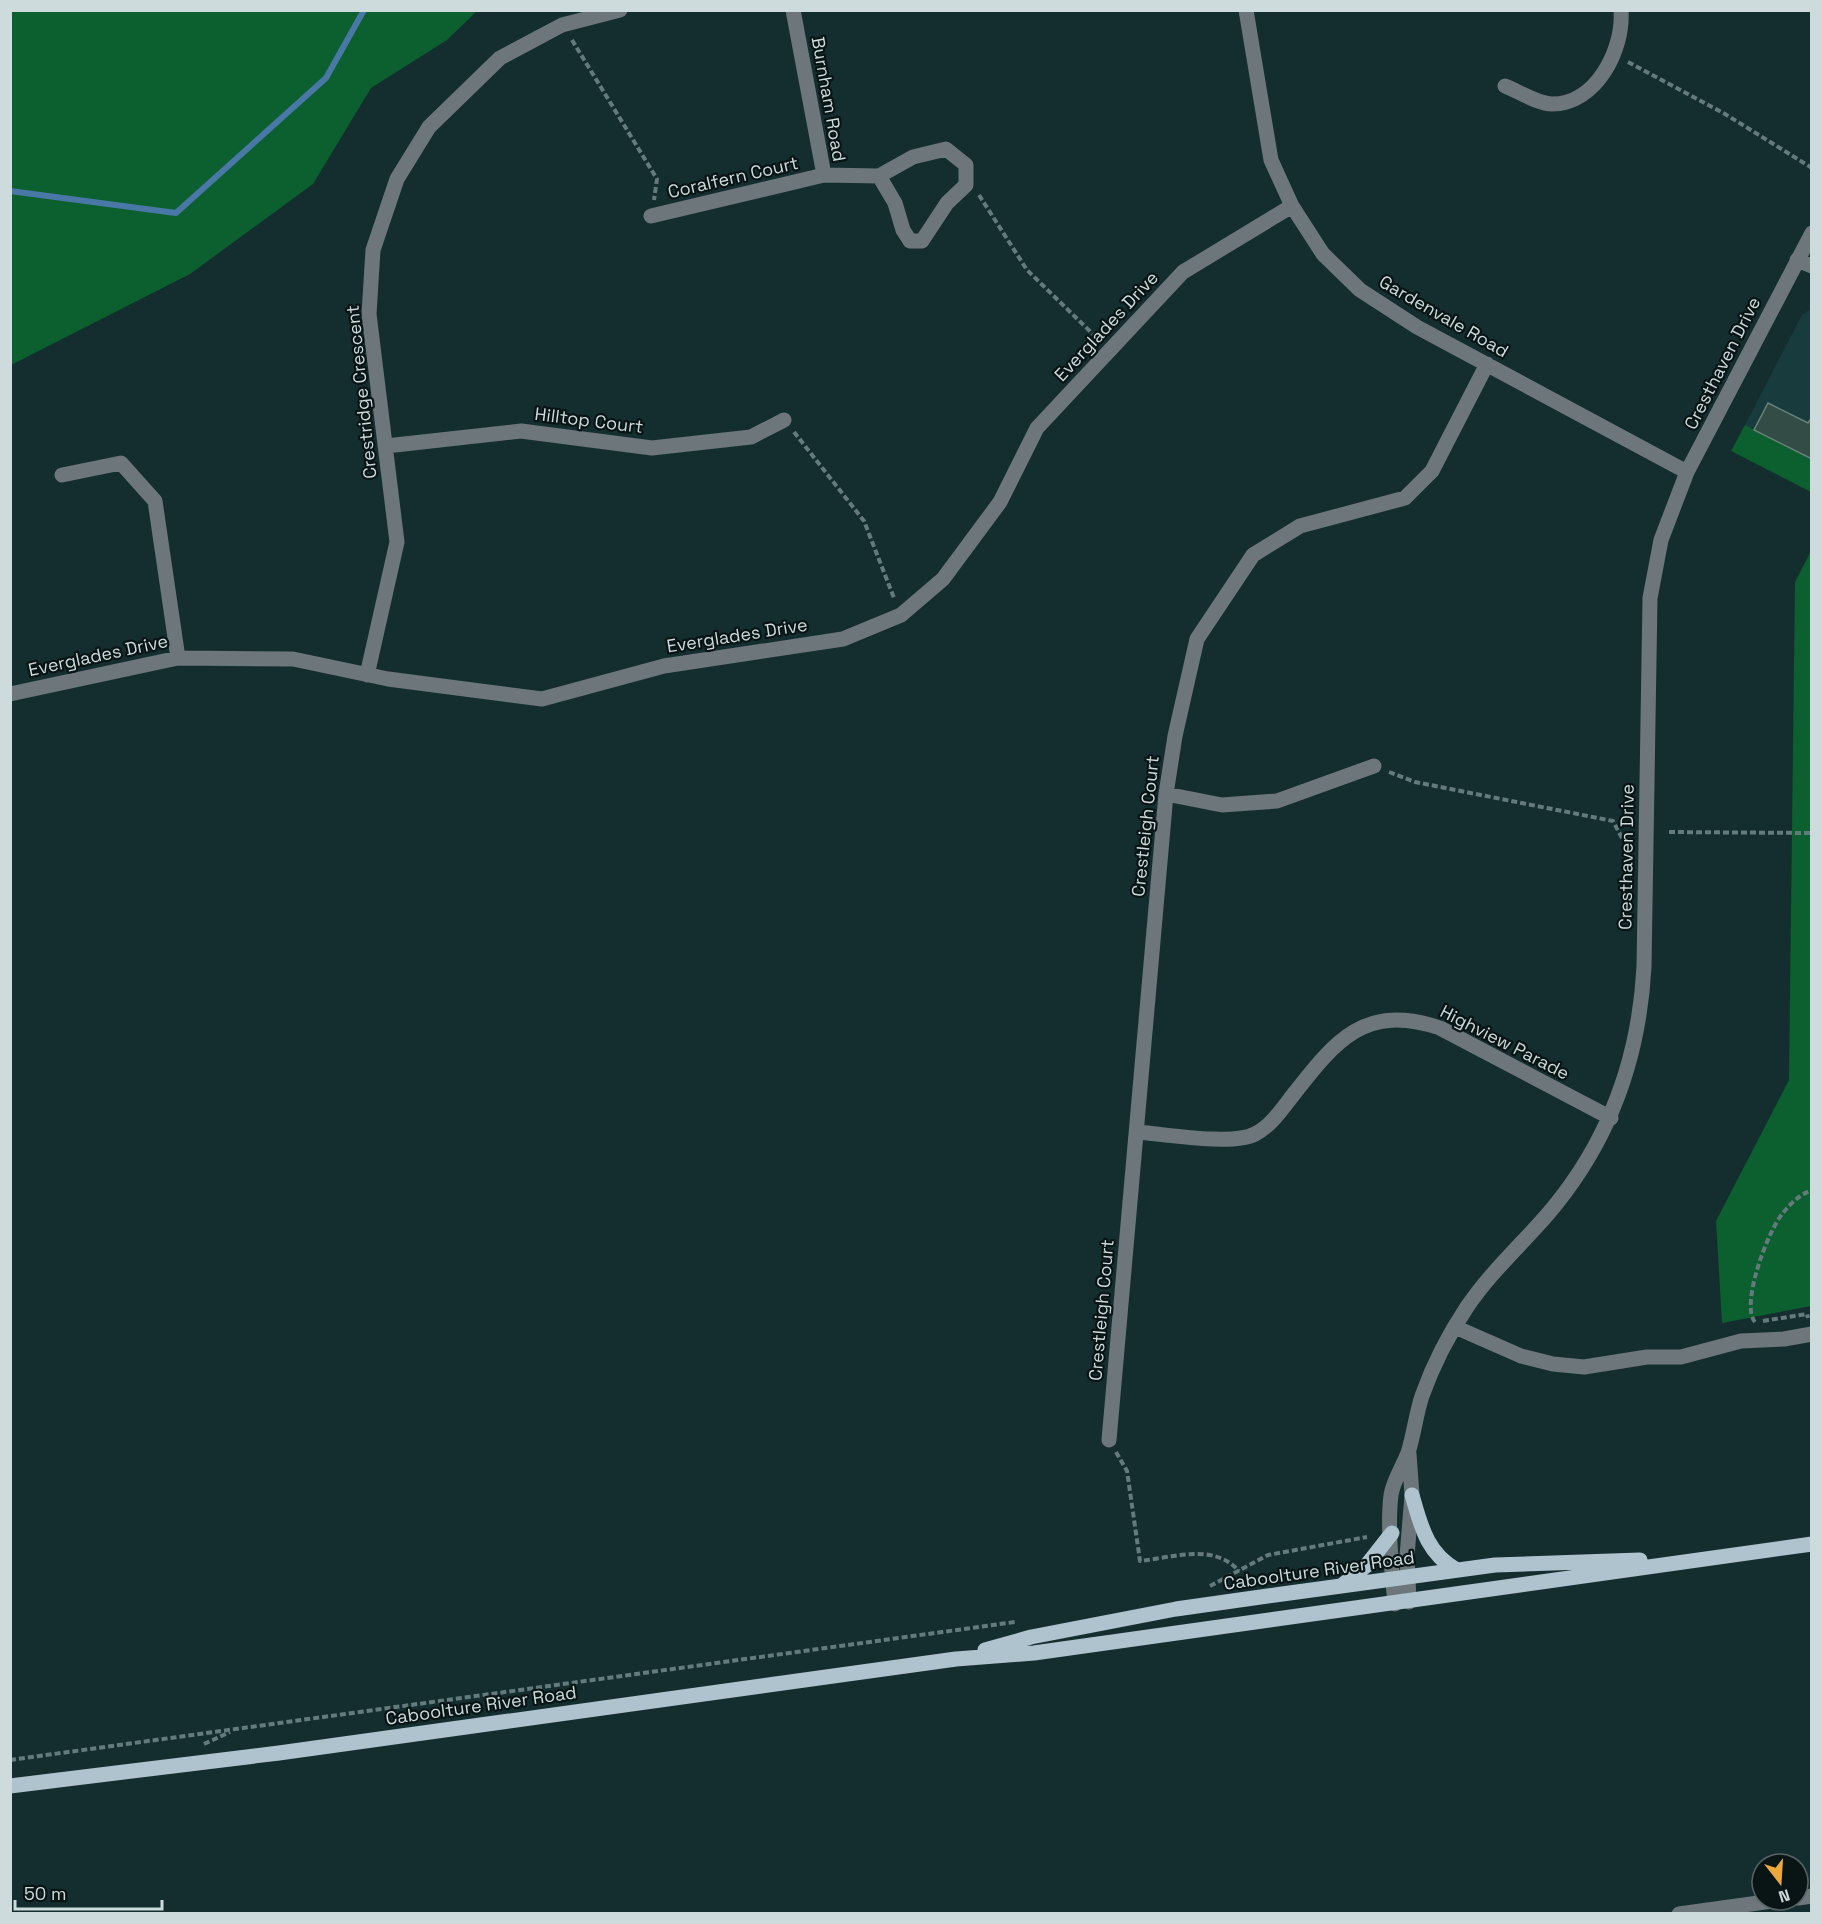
<svg xmlns="http://www.w3.org/2000/svg" width="1822" height="1924" viewBox="0 0 1822 1924" font-family="'Space Grotesk',sans-serif">
	<style>
		.built { fill: #183b3e }
		.green { fill: #0c5f2e }
		.lines { fill: none; stroke-linecap: round; stroke-linejoin: round }
		.stream { stroke: #4a78a6; stroke-width: 6 }
		.building { fill: #344c46; stroke: #68827b; stroke-width: 1.5 }
		.path { stroke: #657a7c; stroke-width: 4; stroke-dasharray: 6 3; stroke-linecap: butt }
		.minor { stroke: #6c767b; stroke-width: 15 }
		.major { stroke: #aec3cd; stroke-width: 15 }
		.labels { text-anchor: middle; dominant-baseline: central; stroke-width: 4.5; stroke-linejoin: round; paint-order: stroke }
		.street-label { font-size: 18px; fill: #cddbdd; stroke: #091415 }
	</style>
	<rect width="100%" height="100%" fill="#142e30"/>
	<!-- built -->
	<path class="built" d="M1811 309V459L1745 425 1802 315Z"/>
	<!-- green -->
	<path class="green" d="M23 11V10L477 11 447 40 371 88 313 184 190 274 11 365 10 12Z
		M1745 425 1811 459V492L1731 451Z
		M1811 551V1306L1722 1323 1716 1221 1789 1080 1795 582Z"/>
	<g class="lines">
		<!-- stream -->
		<path class="stream" d="M10 191 176 213 326 78 364 10"/>
	</g>
	<!-- building -->
	<path class="building" d="M1768 403 1808 423 1812 417V459L1754 430Z"/>
	<g class="lines">
		<!-- path -->
		<path class="path" d="M572 40 657 179 654 200
			M1628 62 1725 114 1812 168
			M979 195 1027 270 1099 340
			M794 432 864 521 894 598
			M1389 772 1415 782 1613 821 1623 840H1628
			M1669 832 1812 833
			M1763 1321 1807 1314 1808 1318
			M1755 1322C1740 1305 1768 1230 1783 1213 1791 1203 1799 1195 1812 1190
			M1116 1452 1127 1471 1140 1561C1174 1557 1214 1543 1239 1571
			M1210 1586 1268 1555 1367 1537
			M204 1744 230 1732
			M10 1760 1015 1622"/>
		<!-- minor -->
		<path class="minor" d="M793 10 824 175 879 176 913 157 946 149 966 165V185L947 203 922 241H910L903 230 895 203 879 176
			M1246 10 1271 160 1292 206 1323 254 1360 290 1417 327 1687 472
			M1505 86C1518 91 1538 104 1552 104 1596 104 1624 50 1621 10
			M651 216 824 175
			M1797 260 1812 266
			M386 446 521 431 652 448 751 437 784 420
			M62 475 121 463 155 501 178 658
			M367 675 397 542 369 314 373 250 397 179 429 127 500 58 562 25 620 10
			M10 694 178 658 293 659 388 679 542 699 664 666 843 639 901 615 943 579 1000 502 1037 428 1183 272 1292 206
			M1166 794 1222 805 1277 801 1374 766
			M1137 1132C1164 1134 1232 1146 1255 1134 1271 1126 1282 1109 1293 1095 1336 1040 1365 1003 1440 1028L1611 1118
			M1455 1327 1521 1356 1553 1364 1584 1367 1647 1357H1681L1741 1341 1784 1339 1812 1334
			M1109 1440 1166 794 1175 736 1197 639 1253 555 1300 526 1405 498 1432 471 1487 364
			M1409 1602 1407 1556 1412 1495 1409 1454
			M1395 1604C1392 1571 1387 1528 1391 1495 1393 1481 1403 1466 1408 1453 1414 1434 1416 1414 1422 1396 1433 1365 1449 1334 1467 1307 1490 1273 1520 1246 1547 1215 1609 1143 1639 1060 1644 967L1650 598 1661 540 1687 472 1812 233
			M1798 1898 1812 1896
			M1679 1914 1780 1900"/>
		<!-- major -->
		<path class="major" d="M1412 1495C1421 1526 1427 1554 1457 1570
			M1341 1586 1366 1566 1392 1533
			M985 1650 1031 1637 1176 1609 1275 1595 1495 1565 1640 1560
			M10 1786 279 1753 956 1659 1034 1653 1812 1544"/>
	</g>
	<g class="labels">
		<!-- street labels -->
		<g class="street-label">
			<text transform="translate(829 99) rotate(80)">Burnham Road</text>
			<text transform="translate(733 177) rotate(-13)">Coralfern Court</text>
			<text transform="translate(1444 316) rotate(30)">Gardenvale Road</text>
			<text transform="translate(1106 326) rotate(-47)">Everglades Drive</text>
			<text transform="translate(1722 363) rotate(-63)">Cresthaven Drive</text>
			<text transform="translate(361 392) rotate(-96)">Crestridge Crescent</text>
			<text transform="translate(589 420) rotate(7)">Hilltop Court</text>
			<text transform="translate(737 635) rotate(-9)">Everglades Drive</text>
			<text transform="translate(98 655) rotate(-12)">Everglades Drive</text>
			<text transform="translate(1145 826) rotate(-84)">Crestleigh Court</text>
			<text transform="translate(1626 857) rotate(-89)">Cresthaven Drive</text>
			<text transform="translate(1505 1042) rotate(27)">Highview Parade</text>
			<text transform="translate(1101 1310) rotate(-85)">Crestleigh Court</text>
			<text transform="translate(1319 1570) rotate(-8)">Caboolture River Road</text>
			<text transform="translate(481 1705) rotate(-8)">Caboolture River Road</text>
		</g>
	</g>
	<!-- border -->
	<rect width="1822" height="1924" fill="none" stroke="#cddbdd" stroke-width="24"/>
	<!-- north arrow -->
	<g transform="translate(1780 1882) rotate(163)"><circle r="28" fill="#091415" stroke="#576465" stroke-width="1.5"/>
	<path d="M0-4.5L10 22L0 15L-10 22Z" fill="#eda83c"/>
	<text y="-9" font-size="16" font-weight="bold" text-anchor="middle" fill="#cddbdd">N</text>
	</g>
	<!-- scale -->
	<path d="M15 1900v9h147v-9" fill="none" stroke="#cddbdd" stroke-width="3"/>
	<text x="24" y="1900" font-size="18" fill="#cddbdd" stroke="#091415" stroke-width="4.5" paint-order="stroke">50 m</text>
</svg>
